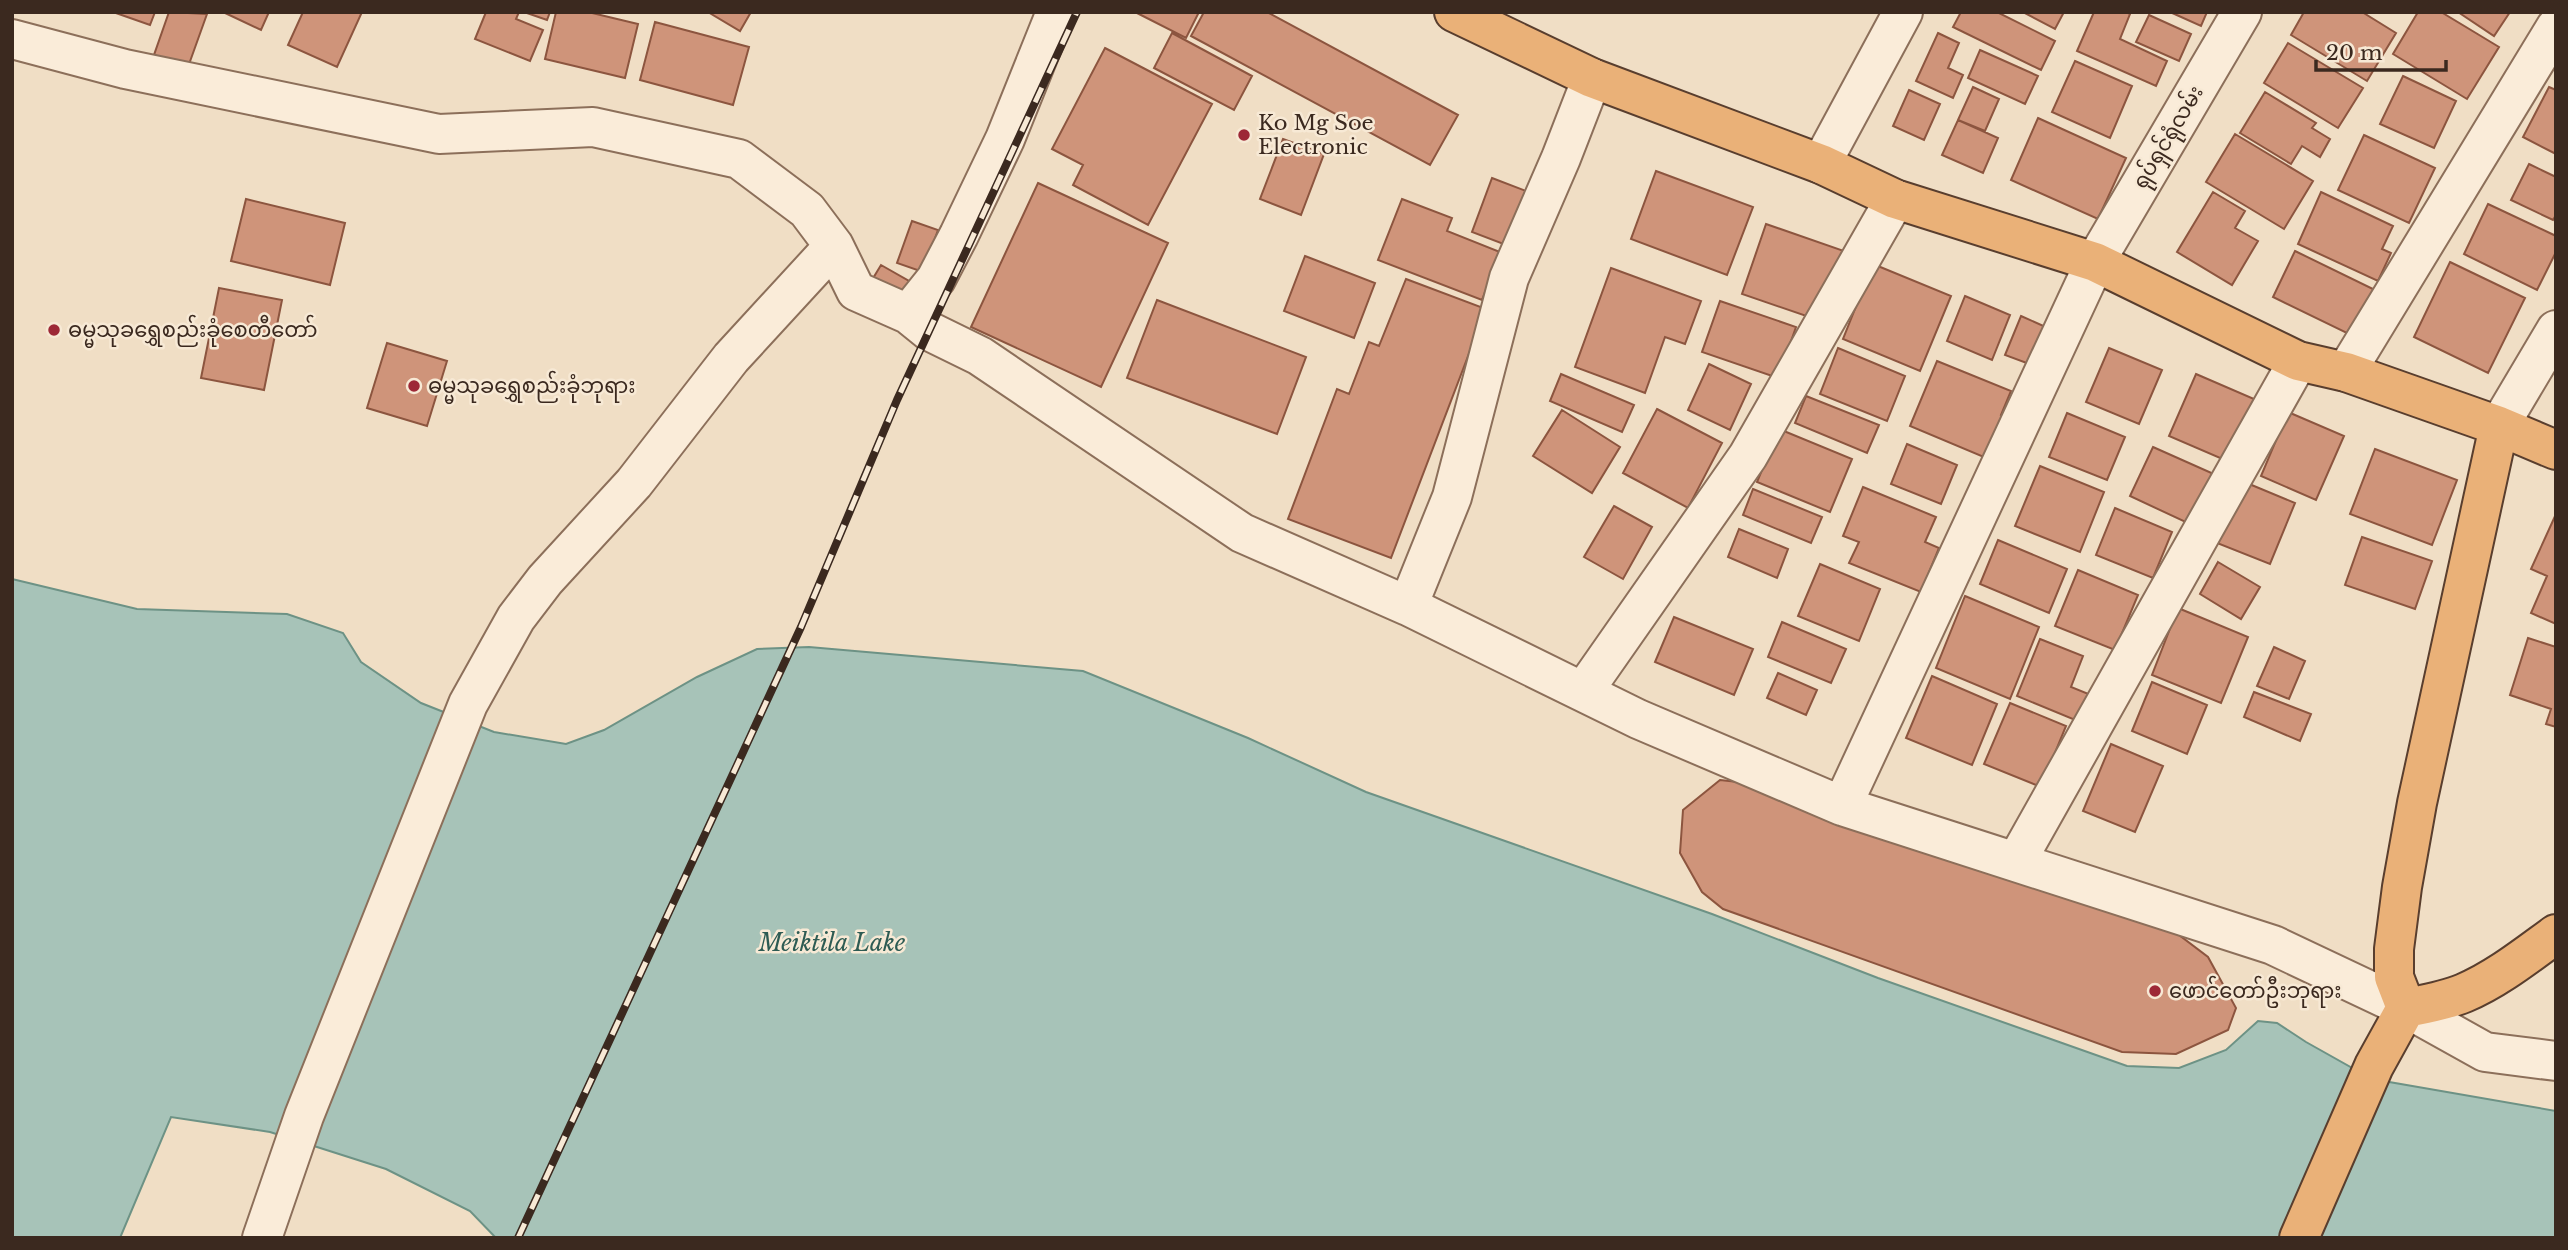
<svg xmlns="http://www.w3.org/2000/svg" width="2568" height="1250" viewBox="0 0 2568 1250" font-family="'Libre Baskerville','Noto Sans Myanmar',serif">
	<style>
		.water { fill: #a7c3b8; stroke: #6d9285; stroke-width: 2 }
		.building { fill: #cf947a; stroke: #8c553f; stroke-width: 2 }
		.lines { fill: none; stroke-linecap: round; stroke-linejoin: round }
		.minor-casing { stroke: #8c6f5a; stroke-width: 42 }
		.trunk-casing { stroke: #593e2e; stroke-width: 42 }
		.minor { stroke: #faecd9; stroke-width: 38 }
		.trunk { stroke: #eab178; stroke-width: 38 }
		.rail-casing { stroke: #3b291f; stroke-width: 8 }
		.rail { stroke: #f7e9d5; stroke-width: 5; stroke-dasharray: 16; stroke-linecap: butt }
		.poi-dot { fill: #9d2836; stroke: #f7e9d5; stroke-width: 2.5 }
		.labels { text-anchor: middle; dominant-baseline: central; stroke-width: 5; stroke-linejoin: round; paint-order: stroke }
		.poi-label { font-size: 21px; fill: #3b291f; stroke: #f7e9d5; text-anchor: start }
		.street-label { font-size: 21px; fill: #3b291f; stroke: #f7e9d5 }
		.water-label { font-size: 23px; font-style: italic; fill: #2d5b53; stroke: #f7e9d5 }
	</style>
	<rect width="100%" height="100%" fill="#f0dec5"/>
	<!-- water -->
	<path class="water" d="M12 579 137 609 287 614 343 633 361 662 421 703 494 732 566 744 604 730 697 677 757 649 809 647 1083 671 1248 738 1366 792 1712 914 1878 978 2127 1066 2179 1068 2226 1050 2258 1021 2277 1023 2306 1042 2372 1079 2556 1111V1238H496L470 1211 386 1169 270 1132 171 1117 120 1238H12Z"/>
	<!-- building -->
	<path class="building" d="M113 12H155L150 25Z
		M169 12 207 14 188 67 154 55Z
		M223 12H269L261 30Z
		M303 12H362L337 67 288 45Z
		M486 12H519L516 19 543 30 530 61 475 39Z
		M524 12H550L547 20Z
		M556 12H588L638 24 625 78 545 59Z
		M708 12H751L740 31Z
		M1135 12H1199L1186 38Z
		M1204 12H1267L1458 115 1430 165 1191 36Z
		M1961 12H1997L2055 41 2041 70 1953 27Z
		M2023 12H2064L2055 29Z
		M2094 12H2126L2130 14 2120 39 2167 61 2156 86 2077 51Z
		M2170 12H2207L2201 26Z
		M2304 12H2362L2396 33 2367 81 2291 35Z
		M2418 12H2441L2499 47 2467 99 2393 54Z
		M2458 12H2510L2494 36Z
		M2149 15 2191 34 2179 61 2136 42Z
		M655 22 749 47 733 105 640 80Z
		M1172 33 1252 76 1234 110 1154 68Z
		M1938 33 1959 43 1948 68 1963 75 1953 98 1916 81Z
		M2288 43 2363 88 2338 128 2264 83Z
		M1105 48 1212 104 1148 225 1073 185 1083 165 1052 149Z
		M1980 50 2038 76 2025 104 1968 78Z
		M2075 61 2132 86 2110 138 2052 112Z
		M2403 76 2456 101 2434 148 2380 124Z
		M1973 87 1999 99 1985 131 1958 120Z
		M2549 87 2556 90V154L2523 137Z
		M1909 90 1940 104 1924 140 1893 126Z
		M2265 92 2316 123 2312 128 2330 139 2320 157 2302 146 2291 164 2240 133Z
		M2038 118 2126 158 2098 219 2011 180Z
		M1958 120 1998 138 1983 173 1942 155Z
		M2235 134 2313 181 2284 229 2206 182Z
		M2364 135 2435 168 2409 223 2338 190Z
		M1283 139 1324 154 1301 215 1260 199Z
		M2529 164 2556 177V215L2553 220 2511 200Z
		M1656 171 1753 207 1727 275 1631 239Z
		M1492 178 1534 194 1514 248 1472 232Z
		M1038 183 1168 243 1101 387 971 327Z
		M2213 192 2245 211 2235 228 2258 241 2232 285 2177 252Z
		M2321 192 2393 226 2382 249 2391 253 2378 281 2298 244Z
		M246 199 345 223 330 285 231 261Z
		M1402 199 1452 218 1447 231 1500 252 1482 300 1378 260Z
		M2488 204 2556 236V252L2537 290 2464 254Z
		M912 221 938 230 923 272 897 263Z
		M1766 224 1844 251 1821 321 1742 294Z
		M2295 251 2375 290 2353 336 2273 297Z
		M1305 256 1375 283 1354 338 1284 311Z
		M2450 262 2525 298 2488 373 2414 337Z
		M1873 264 1951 296 1920 371 1843 339Z
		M881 265 916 285 905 305 869 285Z
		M1611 268 1701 301 1685 344 1665 337 1645 393 1575 367Z
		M1406 279 1486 309 1391 558 1288 519 1337 389 1349 394 1369 342 1379 346Z
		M219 288 282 300 264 390 201 378Z
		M1965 296 2010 315 1992 360 1947 341Z
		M1157 300 1306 357 1277 434 1127 378Z
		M1720 301 1796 327 1778 378 1702 352Z
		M2021 316 2048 328 2032 365 2005 355Z
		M387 343 447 361 427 426 367 408Z
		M1838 348 1905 376 1887 421 1820 394Z
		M2109 348 2162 370 2139 424 2086 402Z
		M1937 361 2011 391 2001 415 2016 421 1998 463 1910 426Z
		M1709 364 1751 384 1730 430 1688 410Z
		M1561 374 1634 405 1622 432 1550 401Z
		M2196 374 2254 399 2227 461 2169 436Z
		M1806 396 1879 425 1867 453 1795 423Z
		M1657 409 1722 443 1688 508 1623 473Z
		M1562 410 1620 447 1592 493 1533 456Z
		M2288 412 2344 436 2316 500 2261 476Z
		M2067 413 2125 437 2107 480 2049 457Z
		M1779 429 1852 459 1830 512 1757 482Z
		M1907 444 1957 465 1941 504 1891 484Z
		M2153 447 2216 475 2192 525 2130 496Z
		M2375 449 2457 480 2432 545 2350 514Z
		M2040 466 2104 492 2080 552 2015 526Z
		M2242 481 2295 503 2270 564 2217 543Z
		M1863 487 1936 517 1925 542 1939 548 1921 592 1849 563 1859 542 1843 536Z
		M1753 489 1822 517 1811 543 1743 515Z
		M1614 506 1652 527 1623 579 1584 557Z
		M2115 508 2172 532 2153 578 2096 555Z
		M2556 514V624L2531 613 2547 576 2531 569Z
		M1739 529 1788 549 1777 578 1728 557Z
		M2362 537 2432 561 2415 609 2345 585Z
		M1998 540 2067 569 2049 613 1980 584Z
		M2218 562 2260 587 2241 619 2200 594Z
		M1820 564 1880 589 1859 641 1798 616Z
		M2078 570 2138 595 2115 650 2055 626Z
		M1965 596 2039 627 2010 699 1936 668Z
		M2178 608 2248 637 2221 703 2152 675Z
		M1674 617 1753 649 1734 695 1655 662Z
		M1782 622 1846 649 1831 683 1768 657Z
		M2528 638 2556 647V727L2546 724 2551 709 2510 695Z
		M2040 639 2083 656 2071 687 2091 695 2080 722 2017 696Z
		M2274 647 2305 661 2289 699 2257 686Z
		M1778 673 1817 690 1806 715 1767 698Z
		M1932 676 1997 704 1972 765 1906 738Z
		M2152 682 2207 705 2187 754 2132 731Z
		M2254 692 2311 714 2300 741 2244 717Z
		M2010 703 2066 726 2041 787 1984 764Z
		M2111 744 2163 766 2135 832 2083 811Z
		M1720 780 1765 785 2171 929 2208 957 2236 1008 2228 1030 2176 1054 2122 1052 1723 909 1702 892 1680 853 1683 810Z"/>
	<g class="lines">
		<defs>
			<path id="minor" d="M12 39 125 69 439 134 593 127 739 159 807 210 834 246 856 291 908 314 929 331 980 356 1242 533 1408 606 1638 719 1842 806 2273 945 2406 1008 2485 1052 2556 1061
				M1821 164 1903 12
				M908 314 936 279 959 235 1005 139 1056 12
				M2346 372 2556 27
				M2499 426 2556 330
				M1408 606 1452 497 1509 278 1561 158 1592 78
				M1583 692 1748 456 1895 199
				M1842 806 2095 262 2242 12
				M2016 862 2298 361
				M262 1238 304 1116 468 704 516 618 545 580 634 483 731 358 834 246"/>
			<path id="trunk" d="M1454 12 1592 78 1821 164 1895 199 2095 262 2298 361 2346 372 2499 426 2556 450
				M2406 1008C2426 1004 2445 1001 2464 993 2497 979 2527 955 2556 934
				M2299 1238 2374 1066 2406 1008 2394 977V949L2402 887 2417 803 2499 426"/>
		</defs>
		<!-- minor casing -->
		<use href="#minor" class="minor-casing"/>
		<!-- trunk casing -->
		<use href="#trunk" class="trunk-casing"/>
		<!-- minor -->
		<use href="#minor" class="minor"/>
		<!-- trunk -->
		<use href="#trunk" class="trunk"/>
		<defs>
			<path id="rail" d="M518 1238 801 627 897 400 1077 12"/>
		</defs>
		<!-- rail casing -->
		<use href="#rail" class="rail-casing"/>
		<!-- rail -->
		<use href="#rail" class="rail"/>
	</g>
	<!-- markers -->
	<g class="poi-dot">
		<circle cx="1244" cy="135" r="7"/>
		<circle cx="54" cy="330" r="7"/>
		<circle cx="414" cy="386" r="7"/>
		<circle cx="2155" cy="991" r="7"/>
	</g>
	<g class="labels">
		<!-- poi labels -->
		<g class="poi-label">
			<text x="1258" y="123">Ko Mg Soe<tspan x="1258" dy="24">Electronic</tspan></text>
			<text x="68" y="330">ဓမ္မသုခရွှေစည်းခုံစေတီတော်</text>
			<text x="428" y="386">ဓမ္မသုခရွှေစည်းခုံဘုရား</text>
			<text x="2169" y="991">ဖောင်တော်ဦးဘုရား</text>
		</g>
		<!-- street labels -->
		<g class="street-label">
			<text transform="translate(2168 137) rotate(-59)">ရုပ်ရှင်ရုံလမ်း</text>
		</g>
		<!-- water labels -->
		<g class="water-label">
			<text x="832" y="943">Meiktila Lake</text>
		</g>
	</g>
	<!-- border -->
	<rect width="2568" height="1250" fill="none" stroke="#3b291f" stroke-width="28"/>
	<!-- scale -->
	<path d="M2316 60v10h130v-10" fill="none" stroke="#3b291f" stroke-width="3.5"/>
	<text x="2326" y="60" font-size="21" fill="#3b291f" stroke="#f7e9d5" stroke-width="5" paint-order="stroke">20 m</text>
</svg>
